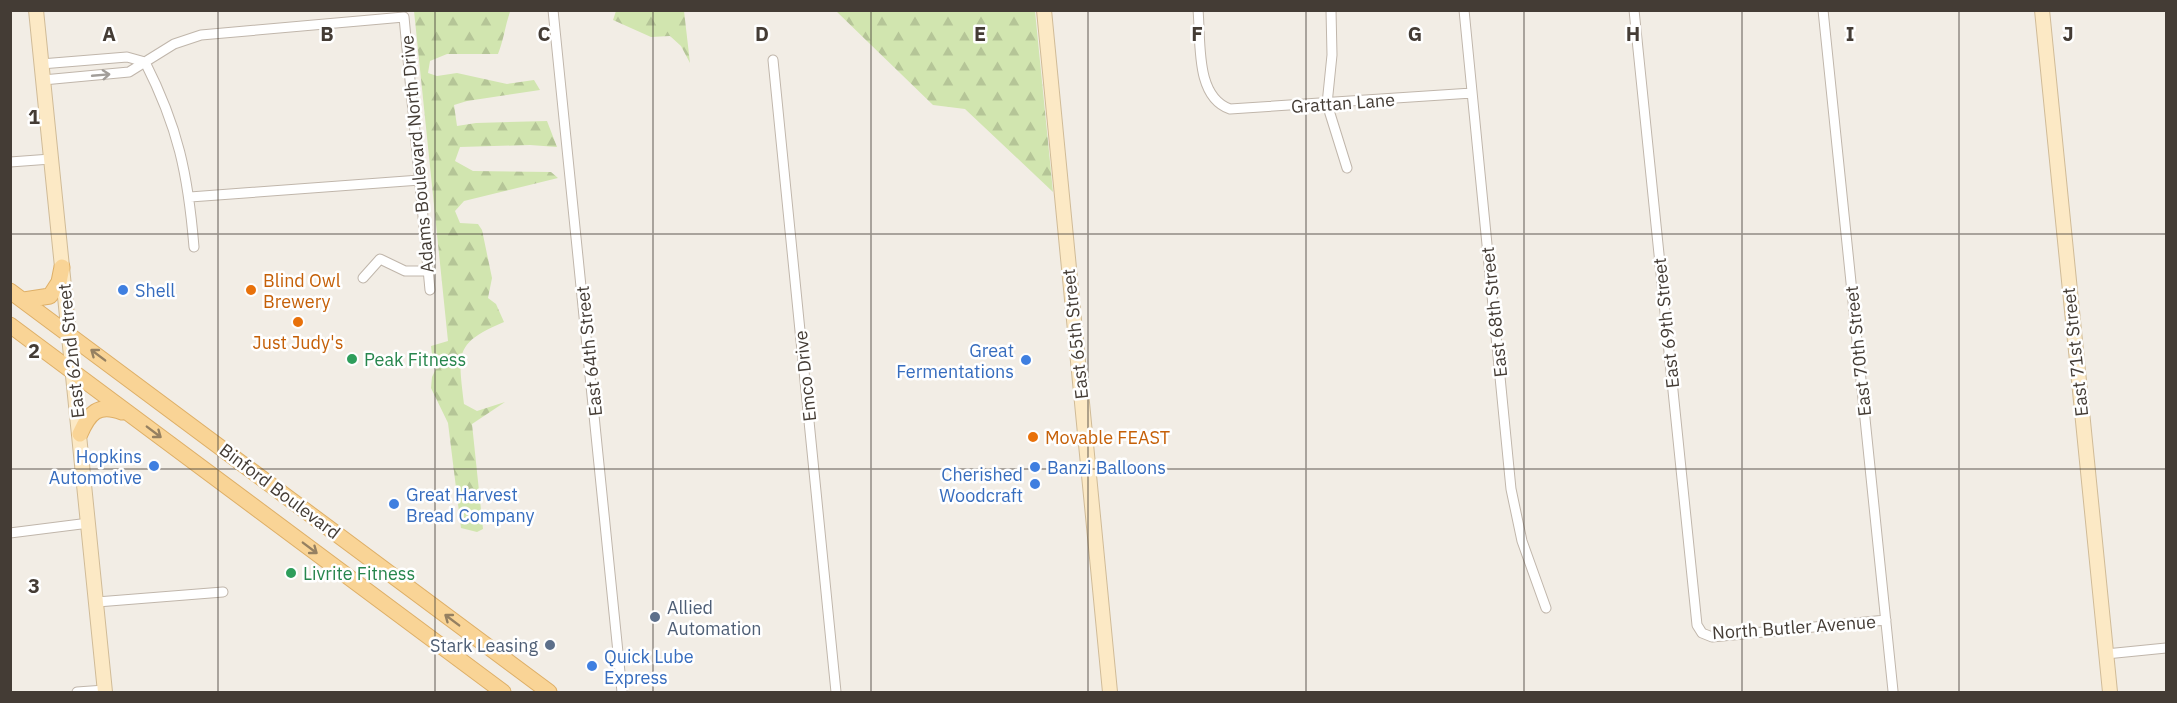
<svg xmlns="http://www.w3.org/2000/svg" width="2177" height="703" viewBox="0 0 2177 703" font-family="'IBM Plex Sans',sans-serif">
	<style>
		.forest { fill: url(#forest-firs) }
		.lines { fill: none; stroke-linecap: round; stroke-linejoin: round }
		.street-casing { stroke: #c0b6ab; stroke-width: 11 }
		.secondary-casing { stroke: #d0bb97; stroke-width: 16 }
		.primary-casing { stroke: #deaf67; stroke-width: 17 }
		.street { stroke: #fff; stroke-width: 9 }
		.secondary { stroke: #fce9c5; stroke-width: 14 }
		.primary { stroke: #f9d496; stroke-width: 15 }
		.oneway { stroke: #a29e9a }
		.oneway2 { stroke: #958061 }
		.grid { fill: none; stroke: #443c35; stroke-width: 1.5; stroke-opacity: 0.55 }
		.shop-dot { fill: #3f7fe0; stroke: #fff; stroke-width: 2 }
		.food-dot { fill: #e8710a; stroke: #fff; stroke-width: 2 }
		.leisure-dot { fill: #2e9e5b; stroke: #fff; stroke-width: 2 }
		.service-dot { fill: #5c6f8a; stroke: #fff; stroke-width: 2 }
		.labels { text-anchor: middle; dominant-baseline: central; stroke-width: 5; stroke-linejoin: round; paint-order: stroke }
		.street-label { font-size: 18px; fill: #443c35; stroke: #fff }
		.food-label { font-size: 18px; fill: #c56008; stroke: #fff; text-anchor: start }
		.shop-label { font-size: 18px; fill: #366cbe; stroke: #fff; text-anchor: start }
		.leisure-label { font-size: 18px; fill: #27864d; stroke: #fff; text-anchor: start }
		.service-label { font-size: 18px; fill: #4e5e75; stroke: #fff; text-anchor: start }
		.grid-label { font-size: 20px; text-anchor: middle; font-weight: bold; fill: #443c35; stroke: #fff; stroke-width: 5; stroke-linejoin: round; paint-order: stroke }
	</style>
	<defs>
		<pattern id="forest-firs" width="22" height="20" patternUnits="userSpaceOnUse" patternTransform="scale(1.5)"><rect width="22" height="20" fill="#d1e5af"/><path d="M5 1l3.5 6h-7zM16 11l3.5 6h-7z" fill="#b5c597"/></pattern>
	</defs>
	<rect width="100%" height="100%" fill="#f2ede5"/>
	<!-- forest -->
	<path class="forest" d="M508 10 510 12C505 26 504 39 498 54H447L430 61 428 73 437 76 457 73 507 84 534 80 540 90 467 101 454 105 457 126 476 123 547 121 557 147 530 145 460 147 455 161 473 171 551 172 558 178 464 201 455 211 460 223 478 224 482 230 492 278 488 298 496 304 504 322C454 343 458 353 464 404L477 411 505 402 472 424 483 529 477 532 461 528 448 423 431 388 432 377 441 359 432 354 431 346 448 341 414 11Z
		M616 11H684L690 63 681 46 670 36 651 37 613 20Z
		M836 11H1035L1053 192 965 109 933 105Z"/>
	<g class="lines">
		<defs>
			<path id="street" d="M553 10 622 692
				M1198 10C1201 42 1195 97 1230 109L1472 93
				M1331 10 1332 55 1327 104 1347 168
				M1464 10 1511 489 1522 541 1546 608
				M1634 10 1697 625 1702 633 1712 637 1886 620
				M1823 10 1893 691
				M773 60 836 692
				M41 64 127 57 145 62 129 72 43 80
				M10 162 51 159
				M190 197 420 180
				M194 247C188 174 178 127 145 62L174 44 201 35 404 17 430 290
				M363 278 380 259 405 271H428
				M10 533 89 523
				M97 602 223 592
				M2106 654 2166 648
				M77 692 105 690"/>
			<path id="secondary" d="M36 10 105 692
				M1044 10 1110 692
				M2042 10 2110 692"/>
			<path id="primary" d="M10 291 549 692
				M24 300 50 296 59 282 62 267
				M10 325 503 692
				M80 434C89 413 98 403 122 412"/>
		</defs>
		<!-- street casing -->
		<use href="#street" class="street-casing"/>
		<!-- secondary casing -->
		<use href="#secondary" class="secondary-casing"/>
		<!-- primary casing -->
		<use href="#primary" class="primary-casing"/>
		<!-- street -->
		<use href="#street" class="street"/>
		<!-- secondary -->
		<use href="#secondary" class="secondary"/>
		<!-- primary -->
		<use href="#primary" class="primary"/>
	</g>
	<!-- one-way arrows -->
	<defs><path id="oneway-shaft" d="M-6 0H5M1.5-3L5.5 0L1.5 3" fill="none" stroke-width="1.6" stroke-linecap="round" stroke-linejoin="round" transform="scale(1.5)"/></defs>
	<use class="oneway" href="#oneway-shaft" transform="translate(101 75) rotate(-5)"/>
	<g class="oneway2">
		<use href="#oneway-shaft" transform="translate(98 355) rotate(-143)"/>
		<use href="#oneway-shaft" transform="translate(154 432) rotate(37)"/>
		<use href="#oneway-shaft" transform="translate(310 548) rotate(37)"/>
		<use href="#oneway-shaft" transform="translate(452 620) rotate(-143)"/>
	</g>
	<!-- grid -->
	<path class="grid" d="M218 10V692M435 10V692M653 10V692M871 10V692M1088 10V692M1306 10V692M1524 10V692M1742 10V692M1959 10V692M10 234H2166M10 469H2166"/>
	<!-- markers -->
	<g class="shop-dot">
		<circle cx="123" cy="290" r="6"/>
		<circle cx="1026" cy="360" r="6"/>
		<circle cx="154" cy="466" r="6"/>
		<circle cx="1035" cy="467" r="6"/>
		<circle cx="1035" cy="484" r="6"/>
		<circle cx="394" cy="504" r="6"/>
		<circle cx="592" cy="666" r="6"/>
	</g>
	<g class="food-dot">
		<circle cx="251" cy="290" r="6"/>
		<circle cx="298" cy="322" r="6"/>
		<circle cx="1033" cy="437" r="6"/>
	</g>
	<g class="leisure-dot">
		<circle cx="352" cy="359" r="6"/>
		<circle cx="291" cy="573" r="6"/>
	</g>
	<g class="service-dot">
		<circle cx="655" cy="617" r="6"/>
		<circle cx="550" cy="645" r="6"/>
	</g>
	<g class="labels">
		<!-- street labels -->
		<g class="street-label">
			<text transform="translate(1343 103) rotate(-4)">Grattan Lane</text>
			<text transform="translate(417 154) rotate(-95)">Adams Boulevard North Drive</text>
			<text transform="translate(1494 312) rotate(-96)">East 68th Street</text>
			<text transform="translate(1666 323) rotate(-96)">East 69th Street</text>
			<text transform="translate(1075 334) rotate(-96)">East 65th Street</text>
			<text transform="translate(71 351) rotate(-96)">East 62nd Street</text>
			<text transform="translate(589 351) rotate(-96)">East 64th Street</text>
			<text transform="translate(1858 351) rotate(-96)">East 70th Street</text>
			<text transform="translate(2075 352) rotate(-96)">East 71st Street</text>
			<text transform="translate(805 376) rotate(-96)">Emco Drive</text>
			<text transform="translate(280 491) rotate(37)">Binford Boulevard</text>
			<text transform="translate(1794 627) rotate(-4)">North Butler Avenue</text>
		</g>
		<!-- food labels -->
		<g class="food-label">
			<text x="263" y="280">Blind Owl<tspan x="263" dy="21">Brewery</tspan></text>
			<text x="298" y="342" text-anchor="middle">Just Judy's</text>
			<text x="1045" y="437">Movable FEAST</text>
		</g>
		<!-- shop labels -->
		<g class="shop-label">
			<text x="135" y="290">Shell</text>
			<text x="1014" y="350" text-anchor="end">Great<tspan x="1014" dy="21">Fermentations</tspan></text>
			<text x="142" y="456" text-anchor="end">Hopkins<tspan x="142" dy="21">Automotive</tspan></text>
			<text x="1047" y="467">Banzi Balloons</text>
			<text x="1023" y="474" text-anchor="end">Cherished<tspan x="1023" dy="21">Woodcraft</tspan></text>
			<text x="406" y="494">Great Harvest<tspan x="406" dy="21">Bread Company</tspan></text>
			<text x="604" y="656">Quick Lube<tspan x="604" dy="21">Express</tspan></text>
		</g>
		<!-- leisure labels -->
		<g class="leisure-label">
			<text x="364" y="359">Peak Fitness</text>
			<text x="303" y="573">Livrite Fitness</text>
		</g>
		<!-- service labels -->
		<g class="service-label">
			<text x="667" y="607">Allied<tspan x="667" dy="21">Automation</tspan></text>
			<text x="538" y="645" text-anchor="end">Stark Leasing</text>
		</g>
	</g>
	<g class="grid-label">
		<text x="109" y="41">A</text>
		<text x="327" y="41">B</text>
		<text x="544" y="41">C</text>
		<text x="762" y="41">D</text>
		<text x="980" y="41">E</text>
		<text x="1197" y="41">F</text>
		<text x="1415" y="41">G</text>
		<text x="1633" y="41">H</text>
		<text x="1850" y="41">I</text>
		<text x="2068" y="41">J</text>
		<text x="34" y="124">1</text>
		<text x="34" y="358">2</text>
		<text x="34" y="593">3</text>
	</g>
	<!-- border -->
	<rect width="2177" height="703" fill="none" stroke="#443c35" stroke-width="24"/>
</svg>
